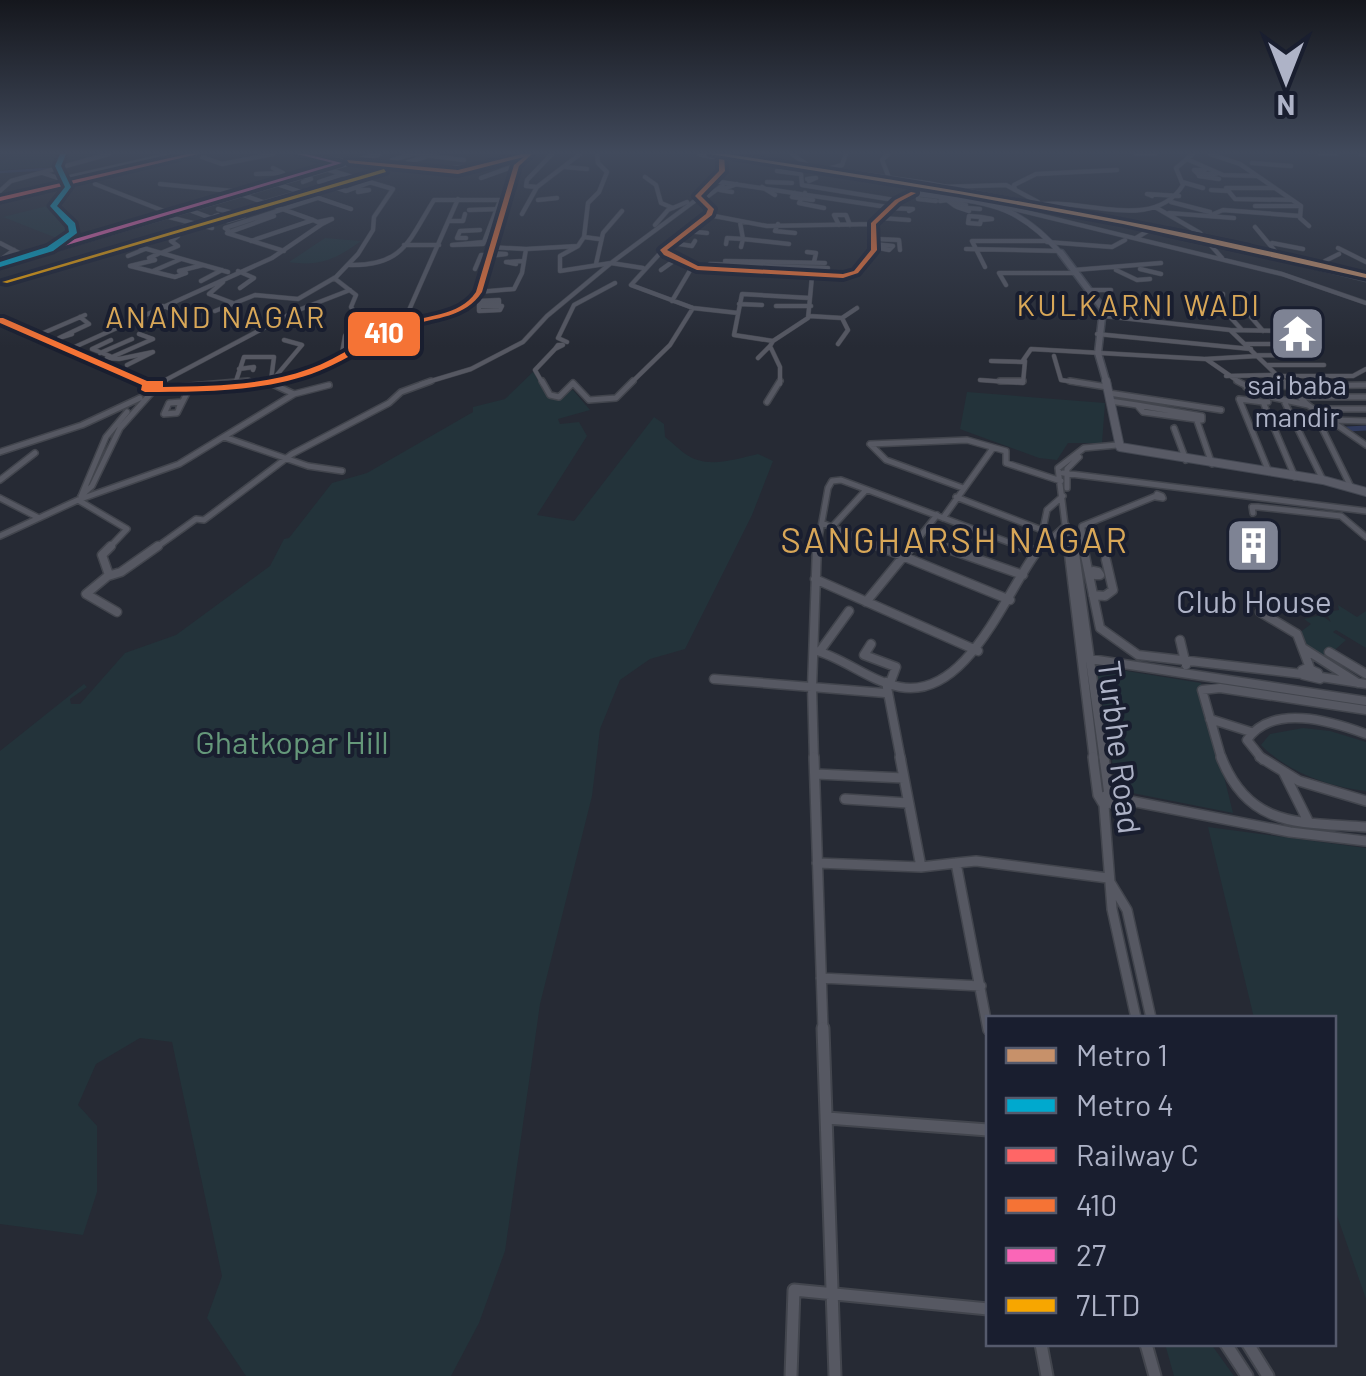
<svg xmlns="http://www.w3.org/2000/svg" width="1366" height="1376" viewBox="0 0 1366 1376" font-family="Barlow,sans-serif">
	<style>
		.green { fill: #23333a }
		.lines { fill: none; stroke-linecap: round; stroke-linejoin: round }
		.stream { stroke: #303a5c; stroke-width: 2.5 }
		.canal { stroke: #303a5c; stroke-width: 5 }
		.major-tunnel { stroke: #3a3f4a; stroke-width: 5; stroke-dasharray: 5 2.5; stroke-linecap: butt }
		.minor-far4-casing { stroke: #42454d; stroke-width: 5 }
		.minor-far3-casing { stroke: #42454d; stroke-width: 8 }
		.minor-far2-casing { stroke: #42454d; stroke-width: 11 }
		.minor-far1-casing { stroke: #42454d; stroke-width: 12 }
		.minor-casing { stroke: #42454d; stroke-width: 15 }
		.major-far2-casing { stroke: #434751; stroke-width: 6 }
		.major-far1-casing { stroke: #434751; stroke-width: 9 }
		.major-casing { stroke: #434751; stroke-width: 10 }
		.minor-far4 { stroke: #565862; stroke-width: 4 }
		.minor-far3 { stroke: #565862; stroke-width: 5 }
		.minor-far2 { stroke: #565862; stroke-width: 8 }
		.minor-far1 { stroke: #565862; stroke-width: 9 }
		.minor { stroke: #565862; stroke-width: 11 }
		.major-far2 { stroke: #585a65; stroke-width: 5 }
		.major-far1 { stroke: #585a65; stroke-width: 6 }
		.major { stroke: #585a65; stroke-width: 8 }
		.major-bridge-casing { stroke: #434751; stroke-width: 6; stroke-linecap: butt }
		.major-bridge { stroke: #585a65; stroke-width: 5 }
		.bus-1-casing { stroke: #191e2f; stroke-width: 8 }
		.bus-2-casing { stroke: #191e2f; stroke-width: 8 }
		.bus-3-casing { stroke: #191e2f; stroke-width: 8 }
		.bus-1 { fill: #f57335; fill-rule: evenodd }
		.bus-2 { fill: #fa66b7; fill-rule: evenodd }
		.bus-3 { fill: #f7a600; fill-rule: evenodd }
		.rail-1-casing { stroke: #191e2f; stroke-width: 7 }
		.rail-1 { fill: #f66; fill-rule: evenodd }
		.metro-1-casing { stroke: #191e2f; stroke-width: 7 }
		.metro-2-casing { stroke: #191e2f; stroke-width: 7 }
		.metro-1 { fill: #c7916a; fill-rule: evenodd }
		.metro-2 { fill: #00a9ce; fill-rule: evenodd }
		.labels { text-anchor: middle; dominant-baseline: central; stroke-width: 8; stroke-linejoin: round; paint-order: stroke }
		.far-poi-label { font-size: 28px; fill: #aeb3c7; stroke: #191e2f }
		.far-neighbourhood-label { font-size: 30px; letter-spacing: 2.5px; fill: #d8a758; stroke: #191e2f }
		.poi-label { font-size: 32px; fill: #aeb3c7; stroke: #191e2f }
		.park-label { font-size: 32px; fill: #65987a; stroke: #191e2f }
		.street-label { font-size: 32px; fill: #aeb3c7; stroke: #191e2f }
		.neighbourhood-label { font-size: 35px; letter-spacing: 2.5px; fill: #d8a758; stroke: #191e2f }
		.line-badge { stroke: #191e2f; stroke-width: 4 }
		.badge-label { font-size: 28px; text-anchor: middle; font-weight: bold; fill: #fff }
	</style>
	<rect width="100%" height="100%" fill="#262a34"/>
	<!-- green -->
	<path class="green" d="M13 154H98L59 166 0 170V162Z
		M55 204 60 218 72 229 68 236 59 239 3 217Z
		M325 238 361 241C336 259 320 267 289 262Z
		M533 372 537 373 548 398 573 390 590 410 558 419 560 424 579 422 587 436 537 515 574 521 654 417 664 424 665 437C672 442 677 448 684 453 706 470 735 459 758 454L773 461 752 515 685 649 650 659 620 680 600 729 592 796 540 1004 505 1251 479 1323 451 1376H246L207 1318 222 1276 172 1042 140 1038 96 1064 78 1105 97 1126V1192L83 1235 0 1224V751L84 684 87 687 70 699 71 704H80L125 653 176 635 270 566 284 539 289 538 332 483 367 473 473 412V407L505 399Z
		M967 392 1105 403 1102 443H1068L1057 460 1039 458 965 431 960 429Z
		M1338 605 1357 617 1366 611V648L1336 630 1333 632 1346 640 1328 656 1349 671 1305 646 1299 633 1311 624 1304 619 1321 615 1331 622 1326 612 1339 610Z
		M1096 666 1201 683 1233 813 1117 790Z
		M1303 728 1330 731 1366 742V791C1329 787 1287 772 1261 745L1270 734Z
		M1208 827 1366 848V1299L1334 1207V1018H1254Z
		M1165 1344H1211L1234 1376H1174Z"/>
	<g class="lines">
		<!-- stream -->
		<path class="stream" d="M0 172 48 169"/>
		<!-- canal -->
		<path class="canal" d="M1347 429 1366 428"/>
		<!-- major-tunnel -->
		<path class="major-tunnel" d="M1167 232 1249 249"/>
		<defs>
			<path id="minor-far4" d="M415 154 464 160
				M597 154 598 163 607 172 599 192 588 203 584 237 599 239
				M792 154 809 166
				M888 154 882 160 888 175
				M1136 154H1155
				M1210 154 1240 164 1301 206 1300 218 1309 226
				M1320 154H1336
				M1361 154 1366 155
				M202 157 222 164 273 154
				M392 160 413 154
				M1189 160 1223 175 1257 176
				M408 162 425 157
				M1252 163 1291 166
				M565 167 587 169
				M828 169 842 165 846 154
				M1205 170H1194L1198 174H1216
				M777 171 801 174 802 185 894 200
				M43 173 61 179 172 154
				M256 174 283 173 273 168
				M343 174 319 182 346 191 371 182
				M1199 176 1219 179
				M645 177 656 185 661 203 673 208
				M481 178 517 165
				M714 181 887 207
				M809 181 816 178 807 179 810 180
				M303 182 311 179 304 177
				M767 182 792 183
				M1182 182 1203 188
				M95 184 174 215
				M160 184 232 191 313 220
				M280 185 351 209
				M332 186 379 172
				M537 187 580 154
				M762 187 775 195
				M942 187 1006 185 1038 202
				M1275 188H1226L1235 199 1292 200
				M358 190H369L358 192
				M1015 190 1014 185 1036 174 1117 170
				M1211 190 1229 191
				M0 191 11 181 109 154
				M732 192 720 190 737 184
				M795 193 792 197 813 200
				M805 193 799 203 824 208
				M918 194V199L936 201
				M1152 196 1147 194 1179 196
				M704 199 723 185
				M538 200 557 198
				M947 200 966 205 955 206Z
				M940 201 947 200
				M1171 202 1210 212
				M262 203 300 192
				M989 203 1282 274 1366 303
				M1029 206C1077 194 1152 235 1183 185L1176 168 1193 154
				M1255 206H1301
				M1155 207 1200 233 1222 258
				M887 208 913 209 909 211
				M968 208 969 211 957 207 980 209
				M469 210 500 209
				M192 211 211 218 218 215
				M1169 213 1234 218
				M522 214 537 187 526 186 527 180 552 154
				M709 215 663 250 666 254 697 268 843 276 856 272 874 250 873 224 897 201 913 193
				M709 215 767 226 873 224
				M709 215 711 209 698 196 722 171 721 154
				M1211 215 1223 210 1300 216
				M215 216 227 221 244 216 218 209
				M169 217 212 228
				M881 218 909 220
				M981 220 980 224 968 223 969 216 981 217
				M981 220 992 219 981 217
				M450 221H463L465 214
				M318 222 332 219 322 224
				M740 222 743 239 789 244
				M189 224 140 247 228 272
				M778 224 775 231 795 233
				M655 225 668 210 687 202
				M839 225 834 215H846L850 225
				M1255 227 1275 251
				M228 230 225 228 317 198
				M687 231 707 233
				M227 233 274 216
				M227 233 284 251
				M584 237 578 246 560 256V271L611 263 696 200
				M466 238H457L460 231 480 230
				M1136 238 1151 229
				M877 239 899 240 900 250
				M251 241 313 220
				M484 242 483 244 452 245Z
				M484 242 499 203
				M1047 242 1112 247 1125 240
				M0 243 25 256
				M673 243 692 246 695 241
				M1272 243 1303 249
				M726 244 727 238 743 239 741 247
				M874 244 893 246 889 250 874 247
				M404 245H439
				M1338 248 1366 262
				M526 249 578 246
				M966 249 1059 251
				M663 250 631 285 693 308 738 313
				M807 252 816 253 814 262
				M161 253 178 246 171 241 178 236 169 235
				M488 253 506 254 489 256
				M158 254 149 258 155 260 130 266 175 277 186 273 179 271 203 265
				M128 256 145 249
				M0 260 14 250
				M725 261 825 263
				M1325 261 1339 254
				M516 264 506 262 523 261
				M596 264 603 233 622 211
				M710 264 828 268
				M350 265C404 266 409 240 434 200H506
				M985 267 972 241H1046
				M475 269 481 255H490
				M1140 269 1161 274
				M661 270 675 260
				M1074 270 1161 263
				M1116 270 1137 280 1150 279
				M153 271 181 259
				M238 271 254 278 240 288
				M334 278 356 295 351 307 357 316 345 336 342 353
				M201 281 222 270
				M223 282 209 294 233 303
				M1006 285 999 273H1077
				M1090 290H1111
				M478 292 514 289 522 273 526 249 489 247
				M742 294 810 298 808 318 773 341 734 335Z
				M1223 294 1221 307 1242 330
				M810 298 812 276
				M499 300V304L479 305V301Z
				M672 301 692 267
				M739 304 762 305
				M163 306 184 314
				M479 306H502L500 310 479 311Z
				M776 306H811
				M215 311 255 295 298 299 336 277 358 254 373 230 374 217 393 189 329 170
				M809 316 842 318 857 308
				M1104 316 1230 330 1286 384
				M1251 317 1263 331
				M0 320 146 384
				M402 326 458 199
				M1230 330 1281 331
				M72 334 59 338 89 324 80 317
				M1097 334 1251 349
				M34 337 85 315
				M773 341 770 346 780 367V384
				M567 342 558 338 574 305 615 283
				M838 344 848 330 842 318
				M1246 344H1291
				M558 345H563L555 349Z
				M68 350 272 258 322 224 313 220
				M100 353 132 339
				M1256 355 1310 356
				M110 356 92 349 111 340
				M1054 356 1061 380 1087 384
				M107 358 119 359 153 352 127 365
				M758 358 770 346
				M1206 359 1242 384
				M991 361 1022 362 1031 349 1205 359 1257 356
				M96 364 153 339 139 334
				M1268 365H1324
				M239 369 254 367 253 370
				M276 376 302 345 284 340
				M1226 376 1277 375
				M1278 376H1353L1366 369
				M980 380 1023 383 1025 361
				M265 381 272 384
				M160 383 296 311 350 290
				M228 384 301 375 402 326 464 308 475 301 517 165 530 154
				M235 384 244 357H274L271 380
				M421 384 471 369 523 342 547 316 611 263 643 268
				M543 384 535 370 555 349
				M630 384 670 345 693 308"/>
			<path id="minor-far3" d="M140 381 161 384
				M266 381 294 394
				M542 381 550 395 559 397 573 383 589 400 616 398 633 381
				M1000 381H1023
				M1070 381 1107 387
				M1237 381 1266 396 1308 405
				M1283 381 1308 405 1366 445
				M146 384 145 390 248 381
				M1246 387 1366 385
				M1109 393 1221 410
				M1301 397H1366
				M1110 401 1137 405
				M767 402 780 381
				M1263 402 1239 399 1269 472
				M1268 402H1263L1295 477
				M1285 403 1323 480
				M1137 405 1202 416V420L1143 412Z
				M179 408 181 402 169 403 164 414 177 413 189 389
				M1316 409H1366
				M1331 420 1366 421
				M1197 421 1212 464
				M1319 422 1351 487
				M1174 428 1186 460
				M224 437 308 466 342 471
				M0 452 82 425 140 398
				M1063 473 1366 511
				M0 480 35 453
				M963 488 886 460 870 444 967 440 1006 451V463L1061 481
				M1067 488V469L1079 457
				M82 494 106 437 127 412
				M1157 494 1162 496 1163 498 1156 497Z
				M81 496 92 486 120 428 154 390
				M956 497 1042 530
				M0 498 37 517
				M78 500 127 529 108 549
				M1253 513 1252 507H1258L1341 516 1366 537
				M943 518 993 448
				M822 523 884 549
				M832 527 866 490
				M1042 534 1047 510 1063 496
				M0 536 78 500 179 464 294 394 329 385
				M940 546 947 549
				M154 549 196 519 204 520 292 454 389 403 401 392 431 381
				M817 549 828 488 832 481 841 480 1027 549
				M910 549 937 515
				M1039 549 1066 525
				M1068 549 1058 468 1084 448 1117 445
				M1083 549 1082 526 1156 496"/>
			<path id="minor-far2" d="M111 546 102 555 109 575 86 594 117 612
				M878 546 1010 600
				M940 546 1023 575
				M1020 546 1036 552
				M1068 546 1094 760
				M1074 546 1104 760
				M1083 546 1100 628 1138 655 1302 674
				M1093 571 1098 572 1100 575H1095Z
				M108 576 121 572 158 546
				M815 579 978 651
				M1093 595 1105 596 1113 590 1106 560
				M866 602 912 546
				M1260 612 1297 634 1310 668
				M1180 640 1186 665
				M871 644 864 655 896 667 890 683
				M1303 648 1358 683
				M814 650C844 658 869 681 900 687 969 700 1007 587 1041 546
				M820 651 849 611
				M1329 652 1366 674
				M1084 658 1366 701
				M1307 668 1318 673 1320 679 1303 675 1302 670Z
				M1321 677 1366 684
				M714 679 885 693
				M886 682 901 760
				M1210 719 1251 732
				M814 760 812 687 817 546
				M1222 760 1202 690 1220 688 1366 710
				M1263 760 1247 740C1272 703 1331 721 1366 734"/>
			<path id="minor-far1" d="M814 757 823 1030
				M1093 757 1098 795 1104 805 1112 909 1136 1018
				M1104 757 1110 803 1104 805
				M1221 757C1249 829 1301 822 1366 827
				M1260 757 1299 781 1366 801
				M1284 773 1308 821
				M816 774 904 778
				M1105 796 1290 832 1366 841
				M845 799 908 803
				M817 863 921 867 900 757
				M921 867 956 863
				M1110 882 1127 910 1151 1018
				M821 978 981 986
				M988 1030 956 863 976 861 1108 878"/>
			<path id="minor" d="M823 1028 835 1376
				M827 1118 988 1130
				M1041 1344 1047 1376
				M1146 1344 1155 1376
				M1226 1344 1247 1376
				M1248 1344 1268 1376
				M791 1376 794 1290 988 1309"/>
			<path id="major-far2" d="M299 154C378 167 450 180 528 154
				M700 154 711 156
				M723 154 929 184 1169 230
				M922 183 913 193C982 203 1014 198 1063 256
				M1249 249 1275 256
				M32 256 379 154"/>
			<path id="major-far1" d="M1061 253 1103 309 1098 353 1107 384
				M1265 253 1366 278
				M0 265 41 253"/>
			<path id="major" d="M1106 381 1120 447 1323 480 1366 492"/>
		</defs>
		<!-- minor-far4 casing -->
		<use href="#minor-far4" class="minor-far4-casing"/>
		<!-- minor-far3 casing -->
		<use href="#minor-far3" class="minor-far3-casing"/>
		<!-- minor-far2 casing -->
		<use href="#minor-far2" class="minor-far2-casing"/>
		<!-- minor-far1 casing -->
		<use href="#minor-far1" class="minor-far1-casing"/>
		<!-- minor casing -->
		<use href="#minor" class="minor-casing"/>
		<!-- major-far2 casing -->
		<use href="#major-far2" class="major-far2-casing"/>
		<!-- major-far1 casing -->
		<use href="#major-far1" class="major-far1-casing"/>
		<!-- major casing -->
		<use href="#major" class="major-casing"/>
		<!-- minor-far4 -->
		<use href="#minor-far4" class="minor-far4"/>
		<!-- minor-far3 -->
		<use href="#minor-far3" class="minor-far3"/>
		<!-- minor-far2 -->
		<use href="#minor-far2" class="minor-far2"/>
		<!-- minor-far1 -->
		<use href="#minor-far1" class="minor-far1"/>
		<!-- minor -->
		<use href="#minor" class="minor"/>
		<!-- major-far2 -->
		<use href="#major-far2" class="major-far2"/>
		<!-- major-far1 -->
		<use href="#major-far1" class="major-far1"/>
		<!-- major -->
		<use href="#major" class="major"/>
		<defs>
			<path id="major-bridge" d="M711 156 730 158"/>
		</defs>
		<!-- major-bridge casing -->
		<use href="#major-bridge" class="major-bridge-casing"/>
		<!-- major-bridge -->
		<use href="#major-bridge" class="major-bridge"/>
		<defs>
			<path id="bus-1" d="M522 154H532L519 166 482 292C465 318 436 317 408 326 377 337 350 359 319 371 266 392 202 392 145 392L141 390 142 385 0 323V318H3L147 381H163V387C211 386 263 386 309 369 341 358 367 336 399 324 425 315 459 317 476 292L514 165 524 157 458 174 349 163 347 160 458 170Z
				M719 154H724L725 171 701 196 714 209 712 215 667 250 698 266 843 274 854 271 871 250V223L895 200 911 192 916 193 899 202 876 224 877 250 858 273 843 278 697 270 664 255 660 250 706 214 708 209 695 196 719 171Z
				M1167 230 1249 247 1252 249 1249 251 1165 233Z"/>
			<path id="bus-2" d="M297 154H306L342 163 0 265V261L333 163Z"/>
			<path id="bus-3" d="M384 169 386 172 7 283 2 282Z"/>
		</defs>
		<!-- bus-1 casing -->
		<use href="#bus-1" class="bus-1-casing"/>
		<!-- bus-2 casing -->
		<use href="#bus-2" class="bus-2-casing"/>
		<!-- bus-3 casing -->
		<use href="#bus-3" class="bus-3-casing"/>
		<!-- bus-1 -->
		<use href="#bus-1" class="bus-1"/>
		<!-- bus-2 -->
		<use href="#bus-2" class="bus-2"/>
		<!-- bus-3 -->
		<use href="#bus-3" class="bus-3"/>
		<defs>
			<path id="rail-1" d="M187 154H198L0 201V197Z"/>
		</defs>
		<!-- rail-1 casing -->
		<use href="#rail-1" class="rail-1-casing"/>
		<!-- rail-1 -->
		<use href="#rail-1" class="rail-1"/>
		<defs>
			<path id="metro-1" d="M710 154H726C941 186 1155 222 1366 274V278L1123 224 959 194Z"/>
			<path id="metro-2" d="M60 154H66L61 166 71 187 57 206 75 223 77 233 53 251 0 267V262L47 247 69 232 68 226 50 206 65 187 55 166Z"/>
		</defs>
		<!-- metro-1 casing -->
		<use href="#metro-1" class="metro-1-casing"/>
		<!-- metro-2 casing -->
		<use href="#metro-2" class="metro-2-casing"/>
		<!-- metro-1 -->
		<use href="#metro-1" class="metro-1"/>
		<!-- metro-2 -->
		<use href="#metro-2" class="metro-2"/>
	</g>
	<!-- sky -->
	<linearGradient id="sky" x2="0" y2="1"><stop stop-color="#15171d"/><stop offset="0.44" stop-color="#414a5c"/><stop offset="1" stop-color="#414a5c" stop-opacity="0"/></linearGradient>
	<rect width="1366" height="347" fill="url(#sky)"/>
	<!-- icons -->
	<defs>
		<symbol id="temple-square" viewBox="-11 -11 22 22"><rect x="-9" y="-9" width="18" height="18" rx="4" fill="#7e8394" stroke="#191e2f"/><path d="M0-6L5-2H3V0L6.5 2.5H4V6H1.5V3h-3V6H-4V2.5H-6.5L-3 0V-2H-5Z" fill="#fff"/></symbol>
		<symbol id="building-square" viewBox="-11 -11 22 22"><rect x="-9" y="-9" width="18" height="18" rx="4" fill="#7e8394" stroke="#191e2f"/><path d="M-4-6H4V6H1V3H-1V6H-4ZM-2.5-4.3h1.7v1.8h-1.7ZM.8-4.3h1.7v1.8H.8ZM-2.5-1h1.7V.8h-1.7ZM.8-1h1.7V.8H.8Z" fill="#fff"/></symbol>
	</defs>
	<g fill-rule="evenodd">
		<use href="#temple-square" x="1266" y="302" width="63" height="63"/>
		<use href="#building-square" x="1222" y="514" width="63" height="63"/>
	</g>
	<g class="labels">
		<!-- far-poi labels -->
		<g class="far-poi-label">
			<text x="1297" y="384">sai baba<tspan x="1297" dy="32">mandir</tspan></text>
		</g>
		<!-- far-neighbourhood labels -->
		<g class="far-neighbourhood-label">
			<text x="1139" y="304">KULKARNI WADI</text>
			<text x="216" y="316">ANAND NAGAR</text>
		</g>
		<!-- poi labels -->
		<g class="poi-label">
			<text x="1254" y="600">Club House</text>
		</g>
		<!-- park labels -->
		<g class="park-label">
			<text x="292" y="741">Ghatkopar Hill</text>
		</g>
		<!-- street labels -->
		<g class="street-label">
			<text transform="translate(1121 747) rotate(83)">Turbhe Road</text>
		</g>
		<!-- neighbourhood labels -->
		<g class="neighbourhood-label">
			<text x="955" y="539">SANGHARSH NAGAR</text>
		</g>
	</g>
	<rect class="line-badge" x="346" y="310" width="76" height="48" rx="10" fill="#f57335"/>
	<g class="badge-label">
		<text x="384" y="343">410</text>
	</g>
	<!-- legend -->
	<rect x="986" y="1016" width="350" height="330" fill="#191e2f" stroke="#555a6c" stroke-width="2.5"/>
	<rect x="1006" y="1048" width="50" height="15" fill="#c7916a" stroke="#555a6c" stroke-width="2.5"/>
	<text x="1076" y="1066" font-size="30" fill="#aeb3c7">Metro 1</text>
	<rect x="1006" y="1098" width="50" height="15" fill="#00a9ce" stroke="#555a6c" stroke-width="2.5"/>
	<text x="1076" y="1116" font-size="30" fill="#aeb3c7">Metro 4</text>
	<rect x="1006" y="1148" width="50" height="15" fill="#ff6666" stroke="#555a6c" stroke-width="2.5"/>
	<text x="1076" y="1166" font-size="30" fill="#aeb3c7">Railway C</text>
	<rect x="1006" y="1198" width="50" height="15" fill="#f57335" stroke="#555a6c" stroke-width="2.5"/>
	<text x="1076" y="1216" font-size="30" fill="#aeb3c7">410</text>
	<rect x="1006" y="1248" width="50" height="15" fill="#fa66b7" stroke="#555a6c" stroke-width="2.5"/>
	<text x="1076" y="1266" font-size="30" fill="#aeb3c7">27</text>
	<rect x="1006" y="1298" width="50" height="15" fill="#f7a600" stroke="#555a6c" stroke-width="2.5"/>
	<text x="1076" y="1316" font-size="30" fill="#aeb3c7">7LTD</text>
	<!-- north arrow -->
	<g transform="translate(1286 80) rotate(180)" stroke="#191e2f" stroke-width="8" paint-order="stroke">
	<path d="M0-8L18 38L0 25L-18 38Z" fill="#aeb3c7"/>
	<text y="-15" font-size="28" font-weight="bold" text-anchor="middle" fill="#aeb3c7">N</text>
	</g>
</svg>
